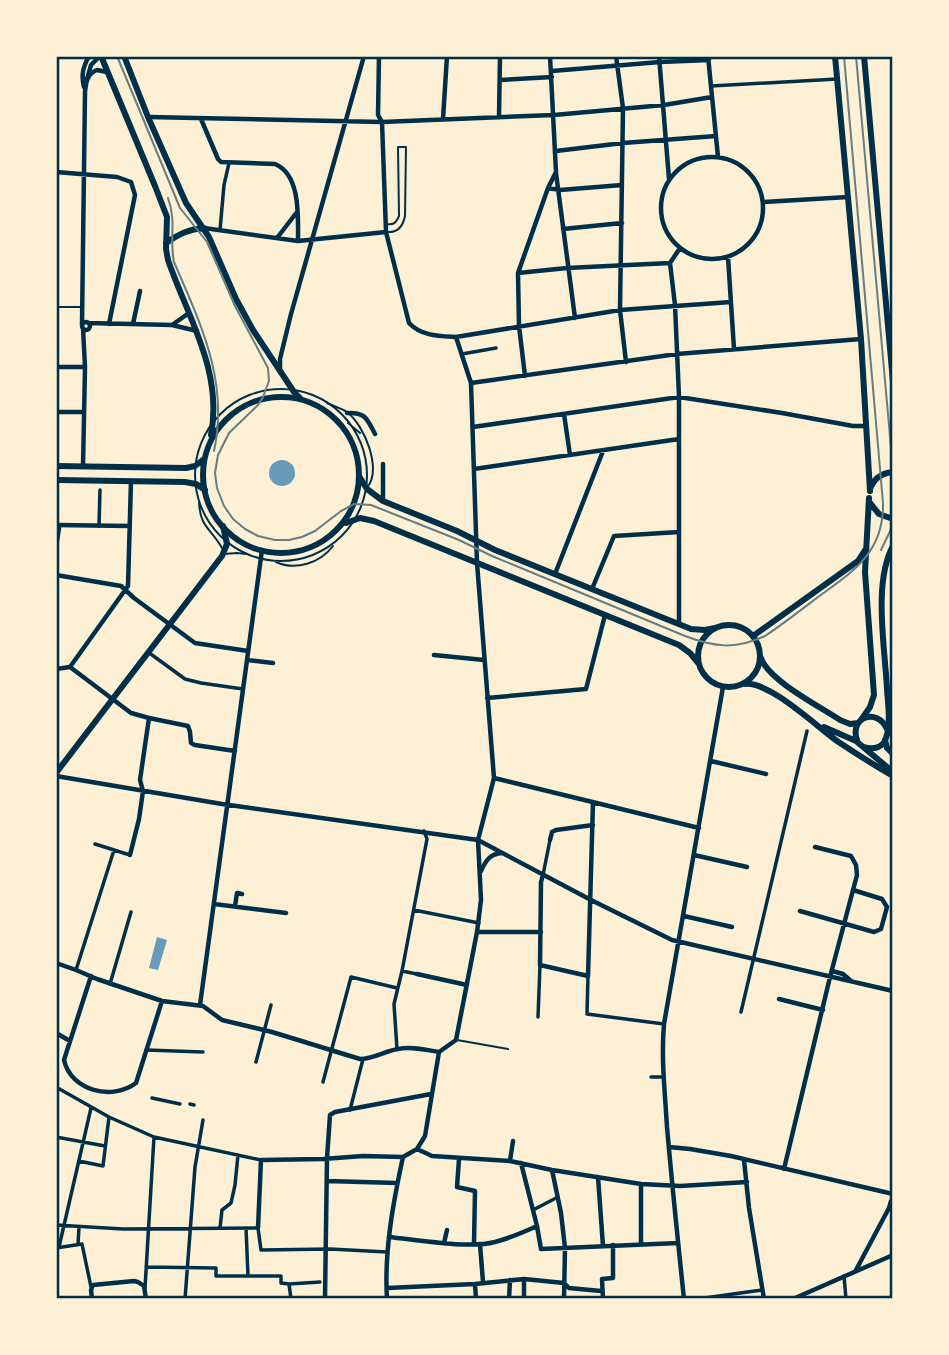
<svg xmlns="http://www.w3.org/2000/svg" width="949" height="1355" viewBox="0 0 949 1355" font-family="'Fira Sans',sans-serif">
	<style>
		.water { fill: #669bbc }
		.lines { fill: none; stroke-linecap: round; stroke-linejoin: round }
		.service { stroke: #003049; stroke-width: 2 }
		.pedestrian { stroke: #003049; stroke-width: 3.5 }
		.minor { stroke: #003049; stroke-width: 4.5 }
		.secondary { stroke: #003049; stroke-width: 6 }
		.primary { stroke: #003049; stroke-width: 6 }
		.tram { stroke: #657d81; stroke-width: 2 }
		.neatline { fill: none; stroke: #003049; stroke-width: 2.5 }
	</style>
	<rect width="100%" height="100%" fill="#fdf0d5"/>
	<!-- water -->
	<path class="water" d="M269 473a13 13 0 1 1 26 0a13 13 0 1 1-26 0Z
		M157 937 167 940 158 970 149 968Z"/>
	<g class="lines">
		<!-- service -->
		<path class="service" d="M387 232C398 233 403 226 405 216L406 147H398L399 216C396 222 395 225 387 224
			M56 307H82
			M195 475a86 86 0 1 1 172 0a86 86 0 1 1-172 0Z
			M327 403C333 406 341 408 347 412 365 426 382 469 367 488
			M348 423 360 433
			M199 502C200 528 211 528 222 548
			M224 554 237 553 246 554
			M276 562C296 571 320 563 333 546
			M457 1040 508 1049"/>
		<!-- pedestrian -->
		<path class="pedestrian" d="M711 86 837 79
			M220 230 224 185 229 163
			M462 354 496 348
			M99 526 100 490
			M56 550 60 525
			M148 652 185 679 201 683 243 689
			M95 844 130 855
			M543 875 550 840
			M414 910 479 923
			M76 970 114 850
			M402 971 417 974
			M588 976 587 1014 664 1024
			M110 984 131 912
			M741 1012 807 731
			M538 1017 540 965
			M397 1049 394 1004 402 971 427 839 424 831
			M146 1050 203 1052
			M256 1062 271 1005
			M651 1077H663
			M323 1082 351 977 397 988
			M56 1087 109 1117 154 1137 261 1160
			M152 1098 180 1104
			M190 1104 194 1105
			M350 1110 363 1059
			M56 1137 105 1146
			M79 1161 103 1166 109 1117
			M533 1210 558 1197
			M56 1225 123 1229 258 1228 261 1250 330 1249 387 1252
			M220 1228 222 1210 231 1203 235 1185 238 1155
			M246 1228 248 1276
			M78 1244 79 1227
			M59 1247 91 1108
			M56 1248 82 1244 91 1287
			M146 1267 216 1268V1276H281V1283L289 1284 320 1282
			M844 1276 846 1299
			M289 1284 291 1299
			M145 1288 154 1137
			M185 1299 195 1167 203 1120
			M697 1299 762 1290"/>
		<!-- minor -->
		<path class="minor" d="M379 56 378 115 382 122 386 232 409 323C421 336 439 336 456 337L471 383 477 563 494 778 478 840 481 900 477 932 456 1040 439 1052 425 1136 417 1149
			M616 56 623 108 620 310 626 362
			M659 56 669 179
			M708 56 718 157
			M552 71 660 62 709 60
			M87 79 91 65 100 56
			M500 80 552 77
			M84 87C81 75 83 67 89 56
			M148 117 382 122 554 115 664 105 712 97
			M499 117 500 56
			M201 119 218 159 221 162 275 164C301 175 298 217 298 241
			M443 119 447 56
			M556 151 623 143 716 136
			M661 208a51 51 0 1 1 102 0a51 51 0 1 1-102 0Z
			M56 172 117 177 131 182 135 195 109 324
			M556 173 575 318
			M548 188 560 190 622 185
			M764 202 848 197
			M204 228 298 241 386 232
			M563 229 622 223
			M277 238 297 212
			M728 257 734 349
			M518 273 567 268 670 263
			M189 313 172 325 197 331
			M82 326a4 4 0 1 1 8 0a4 4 0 1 1-8 0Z
			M88 323 172 325
			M133 324 140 291
			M82 325 85 92C86 82 87 74 97 70L107 72
			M83 328 85 367 83 467
			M456 337 620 310 731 302
			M56 367H85
			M280 369V359L291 314 364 56
			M525 376 519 326 518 273 548 188 556 172 550 56
			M471 383 677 354 861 339
			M56 412H84
			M347 413C366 412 367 419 375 434
			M564 414 570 455
			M473 427 679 397 782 413 853 426H866
			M474 469 679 439
			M383 500V464
			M56 525 130 526
			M555 574 603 451
			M56 575 121 586 134 598 195 643 248 651
			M592 589 614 536 679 532
			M679 624V397L675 305 670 263 680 248
			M434 655 484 660
			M247 660 273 663
			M70 667 128 586 131 481
			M56 669 70 667 131 713 149 718 188 726 190 732 191 743 195 745 235 751
			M487 698 586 689 605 615
			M711 761 766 774
			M56 776 222 804 478 840 591 900 672 940 893 991
			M494 778 699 828
			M550 840 552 832 556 830 593 825
			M130 855 139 819 143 791 140 780 149 718
			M694 855 747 867
			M481 871C486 860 490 854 502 853
			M543 875 541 882 540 965 588 976 593 802
			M214 904 286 913
			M235 906 237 893 242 894
			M800 911 874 932 881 929 887 907 882 899 853 890
			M684 916 732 927
			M477 932H541
			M56 963 76 970 97 979 162 1001 203 1006 222 1020 272 1032 360 1059C373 1059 385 1051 398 1049 411 1046 426 1050 439 1052
			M832 971 843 974 851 981
			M417 974 467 985
			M91 976 64 1060C71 1091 112 1101 136 1083L162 1001
			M779 999 823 1010
			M200 1005 262 550
			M56 1033 70 1041
			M669 1147 690 1149 731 1156 893 1194
			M417 1149 432 1156 510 1161 552 1170 641 1184 680 1186 747 1182
			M403 1157 417 1149
			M459 1159 457 1187 475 1191 474 1244
			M744 1160 749 1208 764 1299
			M510 1161 513 1141
			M521 1163 537 1226 541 1249 678 1243
			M784 1169 830 977 857 875 856 865 851 856 815 847
			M552 1170 561 1213 565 1248 564 1299
			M598 1177 603 1246
			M327 1181 397 1183
			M641 1184V1244
			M258 1228 261 1160 323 1159 363 1156 403 1157
			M389 1237C418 1240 469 1249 495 1242 510 1238 524 1232 537 1226
			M444 1243 447 1230
			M480 1244 483 1282
			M856 1270 889 1208 891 1201
			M524 1279V1299
			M475 1284 476 1299
			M387 1288 475 1284 524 1279 564 1283 569 1288 601 1291
			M92 1299 91 1290 93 1285 134 1281 138 1282 144 1286 146 1299
			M325 1299 327 1158 330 1115 335 1112 431 1094
			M387 1299C384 1252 393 1203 403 1157
			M509 1299 510 1280
			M603 1299 602 1279 613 1278V1245
			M684 1299C678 1242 672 1184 667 1127 665 1093 661 1058 664 1024L723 687
			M793 1299 893 1255"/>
		<!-- secondary -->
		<path class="secondary" d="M56 773 222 556 227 544 223 526"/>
		<!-- primary -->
		<path class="primary" d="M101 56 155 186 167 217 166 249 168 260C188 318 223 371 211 435
			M124 56 148 117 186 203 209 237 236 299 253 330 294 392 300 398
			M835 56 861 339 870 491
			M864 56 893 382
			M166 243C179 234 189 229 204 228
			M203 475a78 78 0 1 1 156 0a78 78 0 1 1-156 0Z
			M56 466 186 468 195 466 204 459
			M359 476 367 489 383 501 457 531 495 550 691 629 705 630 715 628
			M56 480 185 482 196 484 205 490
			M870 489C874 478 882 473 893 472
			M870 503 879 514 893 519
			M346 523 360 518 374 521 679 645 690 653 699 664
			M698 656a31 31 0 1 1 62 0a31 31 0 1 1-62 0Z
			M753 636 858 561 865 550
			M761 658C768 680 819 706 840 720L850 724 858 723
			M745 684C769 681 816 726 837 741 855 753 874 765 893 776
			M891 717 893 731
			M861 720 870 707 874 695 865 572 869 498
			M824 727 856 741 893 772
			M857 740C849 717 877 707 887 729
			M885 740 887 748 893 754
			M864 747C873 750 883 748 886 738 891 723 888 705 887 689 885 648 873 582 893 546"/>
		<!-- tram -->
		<path class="tram" d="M117 56 180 208 207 242 235 306 268 368 269 381 263 397 258 405 229 433 218 455 215 473 217 488 224 506 233 519 245 529 258 536 275 540H289L302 537 315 531 341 511 354 504 371 505 459 540 492 556 685 636C714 647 736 650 765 636 783 624 801 610 818 597 854 571 884 552 883 503L844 56
			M856 56 893 470
			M168 198C177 223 169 239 174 262 201 325 229 381 214 451
			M881 550 893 525"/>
	</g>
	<!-- border -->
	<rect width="949" height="1355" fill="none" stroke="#fdf0d5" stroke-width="116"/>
	<rect x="58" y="58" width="833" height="1239" class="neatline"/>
</svg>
